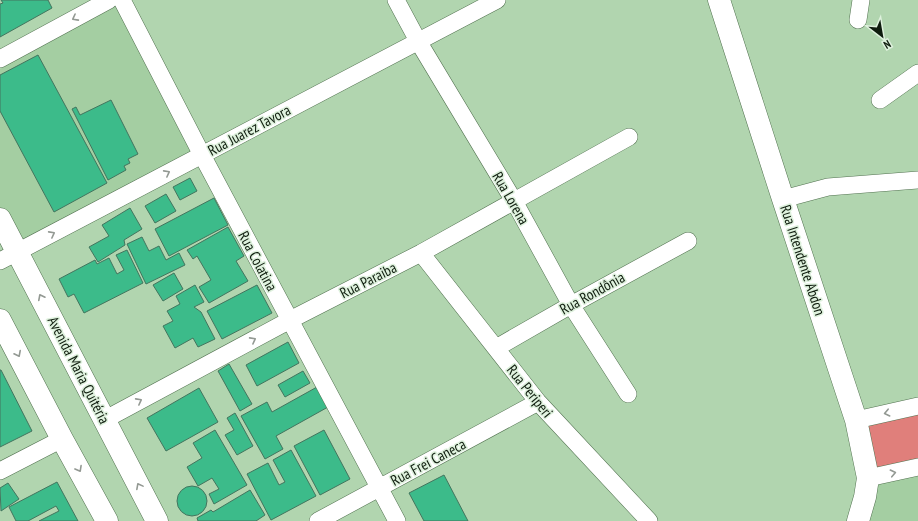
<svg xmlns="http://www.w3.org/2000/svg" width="918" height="521" viewBox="0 0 918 521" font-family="'PT Sans Narrow',sans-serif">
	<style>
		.built { fill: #a4cea2 }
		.green { fill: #e07f7b }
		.building { fill: #3cbb8a; stroke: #43755e }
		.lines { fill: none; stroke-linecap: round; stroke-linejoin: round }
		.street-casing { stroke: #527250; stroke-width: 18 }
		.secondary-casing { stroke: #527250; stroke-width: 23 }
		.primary-casing { stroke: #527250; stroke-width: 23 }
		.street { stroke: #fff; stroke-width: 17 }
		.secondary { stroke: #fff; stroke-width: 22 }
		.primary { stroke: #fff; stroke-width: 22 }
		.oneway { stroke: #939993 }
		.labels { text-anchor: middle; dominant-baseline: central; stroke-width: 3; stroke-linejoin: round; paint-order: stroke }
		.street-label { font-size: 15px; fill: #0f1c0e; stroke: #def1dd }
	</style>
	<rect width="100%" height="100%" fill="#b1d5af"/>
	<!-- built -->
	<path class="built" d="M118 2 196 153 22 250 0 209V69Z
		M918 475V521H867L875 484Z"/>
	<!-- green -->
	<path class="green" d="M918 411V461L871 472 860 424Z"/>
	<!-- building -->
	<path class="building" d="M1 0H48L52 8 0 37V4L3 3Z
		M38 55 107 183 54 212 0 111V75Z
		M111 100 138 154 128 159 130 163 124 166 126 170 108 180 72 109 76 107 80 115Z
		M190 178 197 191 180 200 173 187Z
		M166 194 176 211 155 223 145 206Z
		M214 198 228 225 169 256 155 229Z
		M130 208 142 229 124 240 125 245 98 262 89 247 109 236 102 225Z
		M228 227 244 256 236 261 248 281 209 303 199 287 211 280 197 256 193 259 187 250Z
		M142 237 149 251 159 246 166 260 179 253 185 265 146 284 127 244Z
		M127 250 143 283 84 313 74 294 68 297 59 279 95 260 97 264 109 258 117 274 124 270 116 255Z
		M174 273 183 289 163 301 153 285Z
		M195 285 204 302 194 307 201 312 215 339 198 347 193 338 175 348 163 326 173 321 167 311 180 304 176 296Z
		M257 285 272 313 222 339 207 311Z
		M288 342 299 363 257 386 246 365Z
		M229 364 252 404 240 411 218 371Z
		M0 370H1L32 431 0 447Z
		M303 371 310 383 285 397 278 385Z
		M317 387 328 407 276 436 283 449 265 459 241 416 267 402 272 412Z
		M199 388 218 422 166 451 147 418Z
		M235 413 253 446 237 455 225 435 234 430 227 418Z
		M215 430 247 485 214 504 209 494 219 489 212 478 198 486 187 467 202 458 193 443Z
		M324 430 350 479 320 495 294 446Z
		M291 450 316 496 271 520 247 474 268 463 279 485 285 482 273 460Z
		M444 475 468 521H424L409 493Z
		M57 482 78 521H39L59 511 56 506 28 521H16L9 507Z
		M8 483 19 499 1 511 0 488Z
		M177 501a15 15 0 1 1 30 0a15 15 0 1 1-30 0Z
		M250 490 265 515 256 521H198L197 518 211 510 213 512Z"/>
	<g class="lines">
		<defs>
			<path id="street" d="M122 0 202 155 397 521
				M396 0 418 41 514 201 571 305 628 394
				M858 20 861 0
				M0 59 109 0
				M880 100 918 73
				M783 199 828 187 918 180
				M421 253 538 402 649 521
				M0 261 497 0
				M496 348 571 305 688 241
				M104 420 290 320 421 253 629 137
				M856 420 918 406
				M0 471 62 439
				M868 478 918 467
				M318 521 538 402"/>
			<path id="secondary" d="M719 0 783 199 856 420 868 478 865 497 858 521"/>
			<path id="primary" d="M0 219 157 521
				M0 320 62 439 107 521"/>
		</defs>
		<!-- street casing -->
		<use href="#street" class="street-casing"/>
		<!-- secondary casing -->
		<use href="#secondary" class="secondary-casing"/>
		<!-- primary casing -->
		<use href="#primary" class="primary-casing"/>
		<!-- street -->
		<use href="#street" class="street"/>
		<!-- secondary -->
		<use href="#secondary" class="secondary"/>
		<!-- primary -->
		<use href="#primary" class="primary"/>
	</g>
	<!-- one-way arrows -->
	<defs><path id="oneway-chevron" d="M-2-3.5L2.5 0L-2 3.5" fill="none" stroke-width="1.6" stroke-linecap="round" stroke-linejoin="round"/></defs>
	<g class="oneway">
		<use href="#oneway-chevron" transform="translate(75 18) rotate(152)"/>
		<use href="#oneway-chevron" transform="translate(167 173) rotate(-28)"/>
		<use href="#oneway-chevron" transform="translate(52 234) rotate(-28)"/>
		<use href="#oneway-chevron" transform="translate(41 297) rotate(-117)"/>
		<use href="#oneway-chevron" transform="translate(253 340) rotate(-28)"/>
		<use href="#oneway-chevron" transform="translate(18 354) rotate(63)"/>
		<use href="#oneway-chevron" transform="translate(139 401) rotate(-28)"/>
		<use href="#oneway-chevron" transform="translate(887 413) rotate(167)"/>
		<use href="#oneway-chevron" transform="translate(79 469) rotate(61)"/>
		<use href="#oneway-chevron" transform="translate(893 473) rotate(-12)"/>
		<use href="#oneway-chevron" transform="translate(139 486) rotate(-118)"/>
	</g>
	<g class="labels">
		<!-- street labels -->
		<g class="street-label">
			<text transform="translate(249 130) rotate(-28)">Rua Juarez Tavora</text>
			<text transform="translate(511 198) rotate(60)">Rua Lorena</text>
			<text transform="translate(803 260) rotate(72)">Rua Intendente Abdon</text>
			<text transform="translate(258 261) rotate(62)">Rua Colatina</text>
			<text transform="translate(368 280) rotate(-27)">Rua Paraiba</text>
			<text transform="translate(592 293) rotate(-29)">Rua Rondônia</text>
			<text transform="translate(79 370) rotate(63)">Avenida Maria Quitéria</text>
			<text transform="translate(530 391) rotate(51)">Rua Periperi</text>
			<text transform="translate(428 462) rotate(-28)">Rua Frei Caneca</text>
		</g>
	</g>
	<!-- north arrow -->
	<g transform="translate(882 36) rotate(149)" stroke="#def1dd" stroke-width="3" paint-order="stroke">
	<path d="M0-3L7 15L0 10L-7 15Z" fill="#0f1c0e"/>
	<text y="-6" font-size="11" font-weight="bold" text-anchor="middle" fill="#0f1c0e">N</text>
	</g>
</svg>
